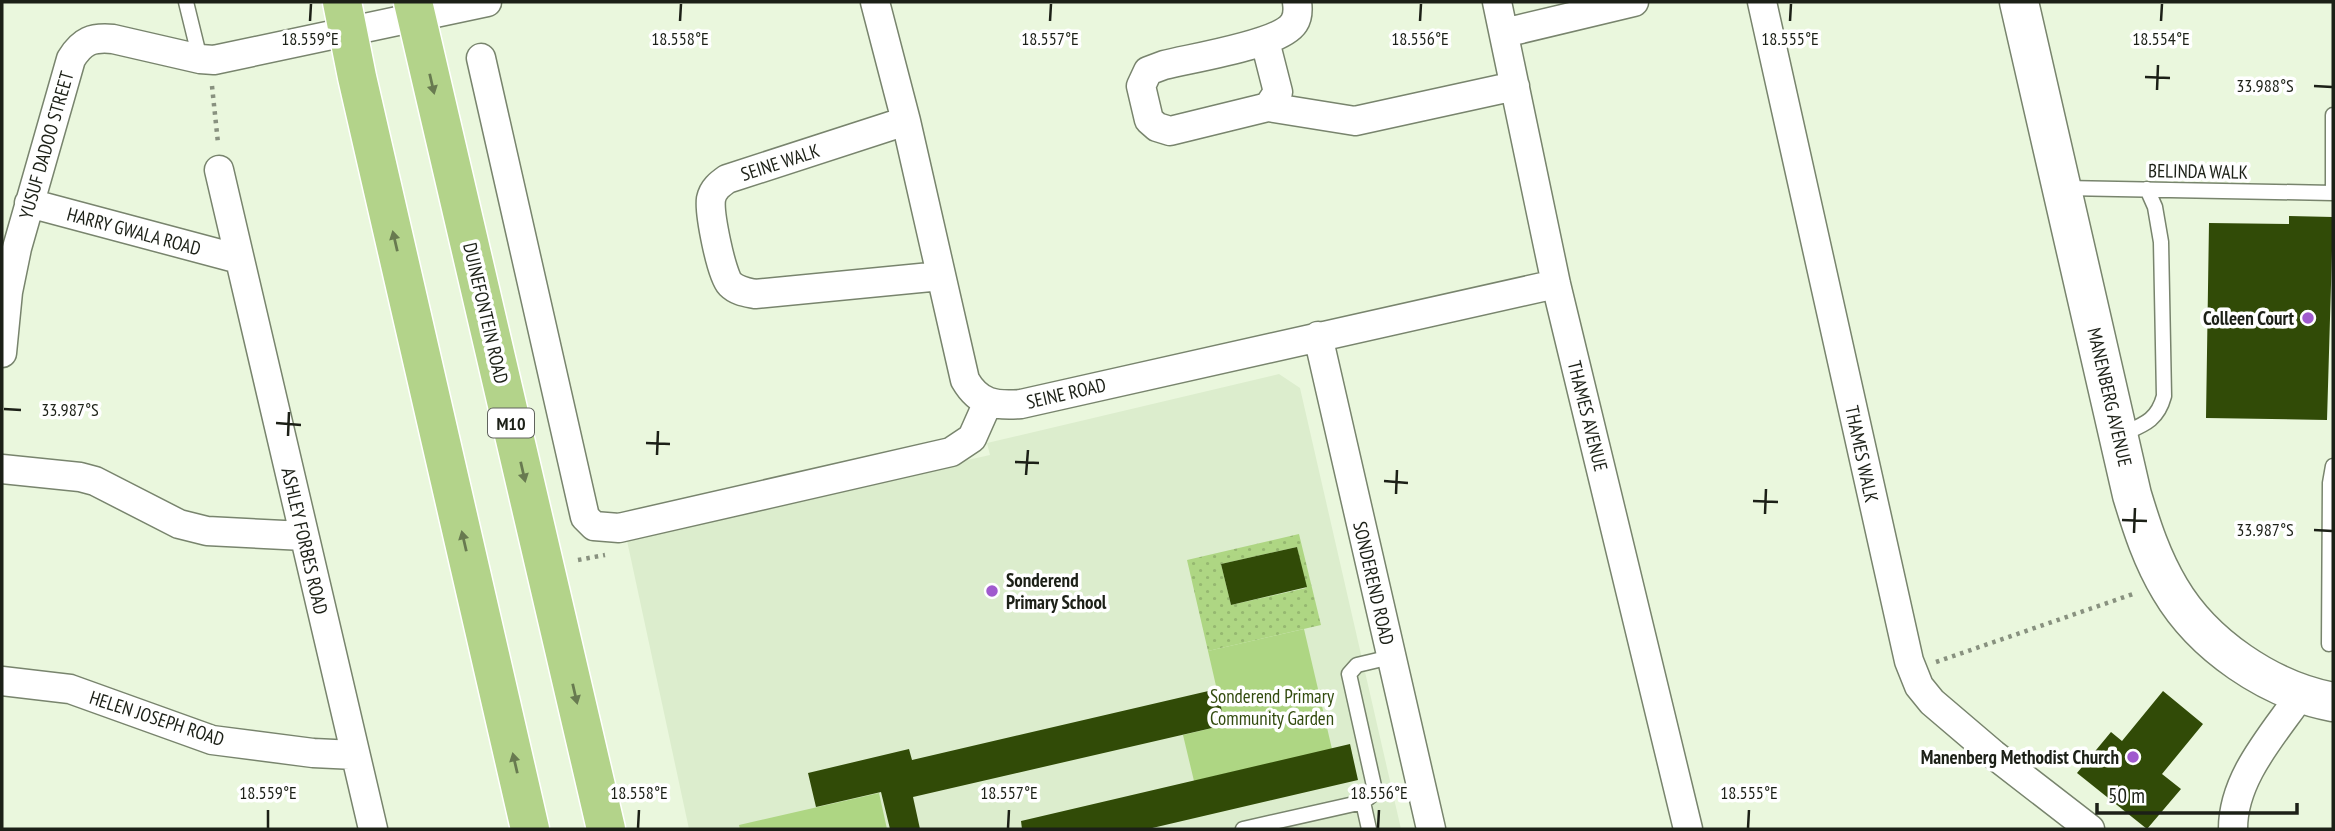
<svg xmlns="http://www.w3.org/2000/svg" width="2335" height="831" viewBox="0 0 2335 831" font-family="'PT Sans Narrow',sans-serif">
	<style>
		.built { fill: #dcedcd }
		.grass { fill: url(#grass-dots); fill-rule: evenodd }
		.garden { fill: #aed683 }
		.building { fill: #314b07 }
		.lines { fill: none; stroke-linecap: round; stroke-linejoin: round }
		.lane-casing { stroke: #78846d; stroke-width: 17 }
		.street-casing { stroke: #78846d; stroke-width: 31 }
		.secondary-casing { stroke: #78846d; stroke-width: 41 }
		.primary-casing { stroke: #fff; stroke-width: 41 }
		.path { stroke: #88917f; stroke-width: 4.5; stroke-dasharray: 3.5 5; stroke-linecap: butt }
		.lane { stroke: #fff; stroke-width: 14 }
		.street { stroke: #fff; stroke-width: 28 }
		.secondary { stroke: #fff; stroke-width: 38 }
		.primary { stroke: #b3d38a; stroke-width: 38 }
		.oneway { fill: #687a50 }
		.ticks { fill: none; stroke: #1c2017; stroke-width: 2.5 }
		.poi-dot { fill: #a05ace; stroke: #fff; stroke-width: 2.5 }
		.labels { text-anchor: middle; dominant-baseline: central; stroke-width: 7; stroke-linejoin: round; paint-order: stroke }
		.shield { fill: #fff; stroke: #60635d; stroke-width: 2 }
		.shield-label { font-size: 18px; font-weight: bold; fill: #1c2017 }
		.street-label { font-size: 19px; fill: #1c2017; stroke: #fff }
		.poi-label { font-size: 19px; font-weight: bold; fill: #1c2017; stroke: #fff; text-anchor: end }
		.park-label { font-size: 19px; fill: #334c0f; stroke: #fff }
		.ticks-label { font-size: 18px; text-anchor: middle; fill: #1c2017; stroke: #fff; stroke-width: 7; stroke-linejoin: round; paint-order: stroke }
	</style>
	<defs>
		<pattern id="grass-dots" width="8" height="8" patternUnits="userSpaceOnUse" patternTransform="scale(1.75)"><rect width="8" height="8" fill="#aed683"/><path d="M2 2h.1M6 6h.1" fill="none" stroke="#95b770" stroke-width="1.8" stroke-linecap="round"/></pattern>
	</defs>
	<rect width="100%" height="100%" fill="#eaf7dd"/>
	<!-- built -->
	<path class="built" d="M1279 374 1300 388 1401 829H689L626 536 990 455 987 443Z"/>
	<!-- grass -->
	<path class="grass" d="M1299 534 1321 625 1208 651 1187 560ZM1297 547 1306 588 1231 605 1221 564Z"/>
	<!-- garden -->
	<path class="garden" d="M1304 629 1332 749 1194 781 1183 735 1225 725 1208 651Z
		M879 793 887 829H740L739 825Z"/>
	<!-- building -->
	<path class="building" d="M2289 216 2333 217 2327 420 2206 418 2209 223 2289 224Z
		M1297 547 1307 587 1231 605 1221 564Z
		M1217 689 1225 725 913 797 920 829H890L881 792 816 807 808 773 909 749 912 760Z
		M2163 691 2203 724 2162 774 2181 789 2147 829 2077 773 2111 732 2122 741Z
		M1350 744 1358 780 1148 829H1022L1021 821Z"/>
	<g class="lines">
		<defs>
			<path id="lane" d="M186 2 200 59
				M2065 188 2333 193
				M2333 193V115
				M2120 435C2142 425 2157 422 2164 396L2161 242 2155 207 2147 189
				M2329 644 2330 483 2333 466
				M1363 802 1369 829
				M1243 829 1363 802 1372 795 1374 786 1349 674 1357 665 1391 657"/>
			<path id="street" d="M875 2 906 121 965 380C979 404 995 406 1021 404L1556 284
				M1497 2 1556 284 1688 829
				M1762 2 1909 661 1919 686 1932 702 1993 754 2090 829
				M1504 33 1634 2
				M1265 41 1278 92 1268 107 1170 131 1157 127 1149 120 1141 86 1148 71 1164 65C1191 58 1280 45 1294 23 1298 17 1298 9 1297 2
				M481 58 585 517 594 526 619 528 951 452 972 438 988 402
				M1268 107 1355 121 1515 86
				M906 121 727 179C720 184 713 189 711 199 709 213 721 274 730 284 737 291 745 292 755 294L941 276
				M219 170 373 829
				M29 203 239 259
				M1318 336 1431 829
				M2 353 8 292 17 248 71 59C82 41 92 37 113 39L200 59 214 60 487 2
				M2 469 80 477 95 481 179 524 207 531 304 536
				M2 681 70 689 212 740 313 753 355 755
				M2233 829C2233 777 2274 734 2302 693"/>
			<path id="secondary" d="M2019 2 2132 495C2142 528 2152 559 2170 589 2203 645 2269 690 2333 702"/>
			<path id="primary" d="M342 2 357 77 530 829
				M413 2 606 829"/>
		</defs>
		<!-- lane casing -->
		<use href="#lane" class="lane-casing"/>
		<!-- street casing -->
		<use href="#street" class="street-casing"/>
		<!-- secondary casing -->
		<use href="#secondary" class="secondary-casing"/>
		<!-- primary casing -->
		<use href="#primary" class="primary-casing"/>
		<!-- path -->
		<path class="path" d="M212 86 218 143
			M578 560 605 555
			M1936 662 2136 593"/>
		<!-- lane -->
		<use href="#lane" class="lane"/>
		<!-- street -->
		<use href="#street" class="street"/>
		<!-- secondary -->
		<use href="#secondary" class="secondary"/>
		<!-- primary -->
		<use href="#primary" class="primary"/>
	</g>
	<!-- one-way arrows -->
	<defs><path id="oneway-solid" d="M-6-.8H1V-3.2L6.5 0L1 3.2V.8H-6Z" transform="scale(1.75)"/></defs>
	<g class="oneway">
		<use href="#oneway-solid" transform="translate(432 84) rotate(77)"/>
		<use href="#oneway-solid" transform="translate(395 241) rotate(-103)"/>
		<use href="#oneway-solid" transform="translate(523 472) rotate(77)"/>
		<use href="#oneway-solid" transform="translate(464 541) rotate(-103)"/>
		<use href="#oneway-solid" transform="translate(575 694) rotate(77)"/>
		<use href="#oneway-solid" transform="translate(515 763) rotate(-103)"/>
	</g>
	<!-- ticks -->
	<path class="ticks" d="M310 21 311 4M680 21 681 4M1050 21 1051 4M1420 21 1421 4M1790 21 1791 4M2161 21 2162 4M2145 77 2170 78M2314 86 2332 87M2157 90 2158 65M4 409 21 410M276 423 301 425M288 436 289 412M646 443 670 444M657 455 658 431M1015 462 1039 463M1026 475 1028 450M1384 481 1408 483M1396 494 1397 470M1753 501 1778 502M1765 514 1766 489M2122 520 2147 521M2314 530 2332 531M2134 533 2135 508M268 828V810M638 828 639 810M1008 828 1009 810M1378 828 1379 810M1748 828 1749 810"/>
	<!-- markers -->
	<g class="poi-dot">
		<circle cx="2308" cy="318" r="7"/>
		<circle cx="992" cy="591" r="7"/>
		<circle cx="2133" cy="757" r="7"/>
	</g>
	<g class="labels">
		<!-- shield labels -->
		<rect class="shield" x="488" y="408.5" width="46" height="29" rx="5"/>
		<g class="shield-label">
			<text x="511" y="423">M10</text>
		</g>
		<!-- street labels -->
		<g class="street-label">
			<text transform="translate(46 145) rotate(-74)">YUSUF DADOO STREET</text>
			<text transform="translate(780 162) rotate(-18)">SEINE WALK</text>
			<text transform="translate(2198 171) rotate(1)">BELINDA WALK</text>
			<text transform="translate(134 231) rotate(15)">HARRY GWALA ROAD</text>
			<text transform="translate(486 313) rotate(77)">DUINEFONTEIN ROAD</text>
			<text transform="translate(1066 393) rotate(-13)">SEINE ROAD</text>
			<text transform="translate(2110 397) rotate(77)">MANENBERG AVENUE</text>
			<text transform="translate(1588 416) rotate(76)">THAMES AVENUE</text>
			<text transform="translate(1862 454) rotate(78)">THAMES WALK</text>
			<text transform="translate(305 541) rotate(77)">ASHLEY FORBES ROAD</text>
			<text transform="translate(1374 583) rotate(77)">SONDEREND ROAD</text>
			<text transform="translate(157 718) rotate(18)">HELEN JOSEPH ROAD</text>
		</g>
		<!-- poi labels -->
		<g class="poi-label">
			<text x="2294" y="318">Colleen Court</text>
			<text x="1006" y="580" text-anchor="start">Sonderend<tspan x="1006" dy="22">Primary School</tspan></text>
			<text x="2119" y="757">Manenberg Methodist Church</text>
		</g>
		<!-- park labels -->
		<g class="park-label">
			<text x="1272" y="696">Sonderend Primary<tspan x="1272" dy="22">Community Garden</tspan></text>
		</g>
	</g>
	<g class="ticks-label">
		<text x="310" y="45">18.559°E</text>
		<text x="680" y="45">18.558°E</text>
		<text x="1050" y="45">18.557°E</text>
		<text x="1420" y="45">18.556°E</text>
		<text x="1790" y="45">18.555°E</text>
		<text x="2161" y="45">18.554°E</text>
		<text x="2265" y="92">33.988°S</text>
		<text x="70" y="416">33.987°S</text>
		<text x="2265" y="536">33.987°S</text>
		<text x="268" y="799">18.559°E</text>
		<text x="639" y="799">18.558°E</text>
		<text x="1009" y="799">18.557°E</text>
		<text x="1379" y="799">18.556°E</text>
		<text x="1749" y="799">18.555°E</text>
	</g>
	<!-- border -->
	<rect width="2335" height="831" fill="none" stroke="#1c2017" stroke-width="7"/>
	<!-- scale -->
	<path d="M2097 803v10h200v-10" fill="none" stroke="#1c2017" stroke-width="3.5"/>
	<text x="2108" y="803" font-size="21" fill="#1c2017" stroke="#ffffff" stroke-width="5" paint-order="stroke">50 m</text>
</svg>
